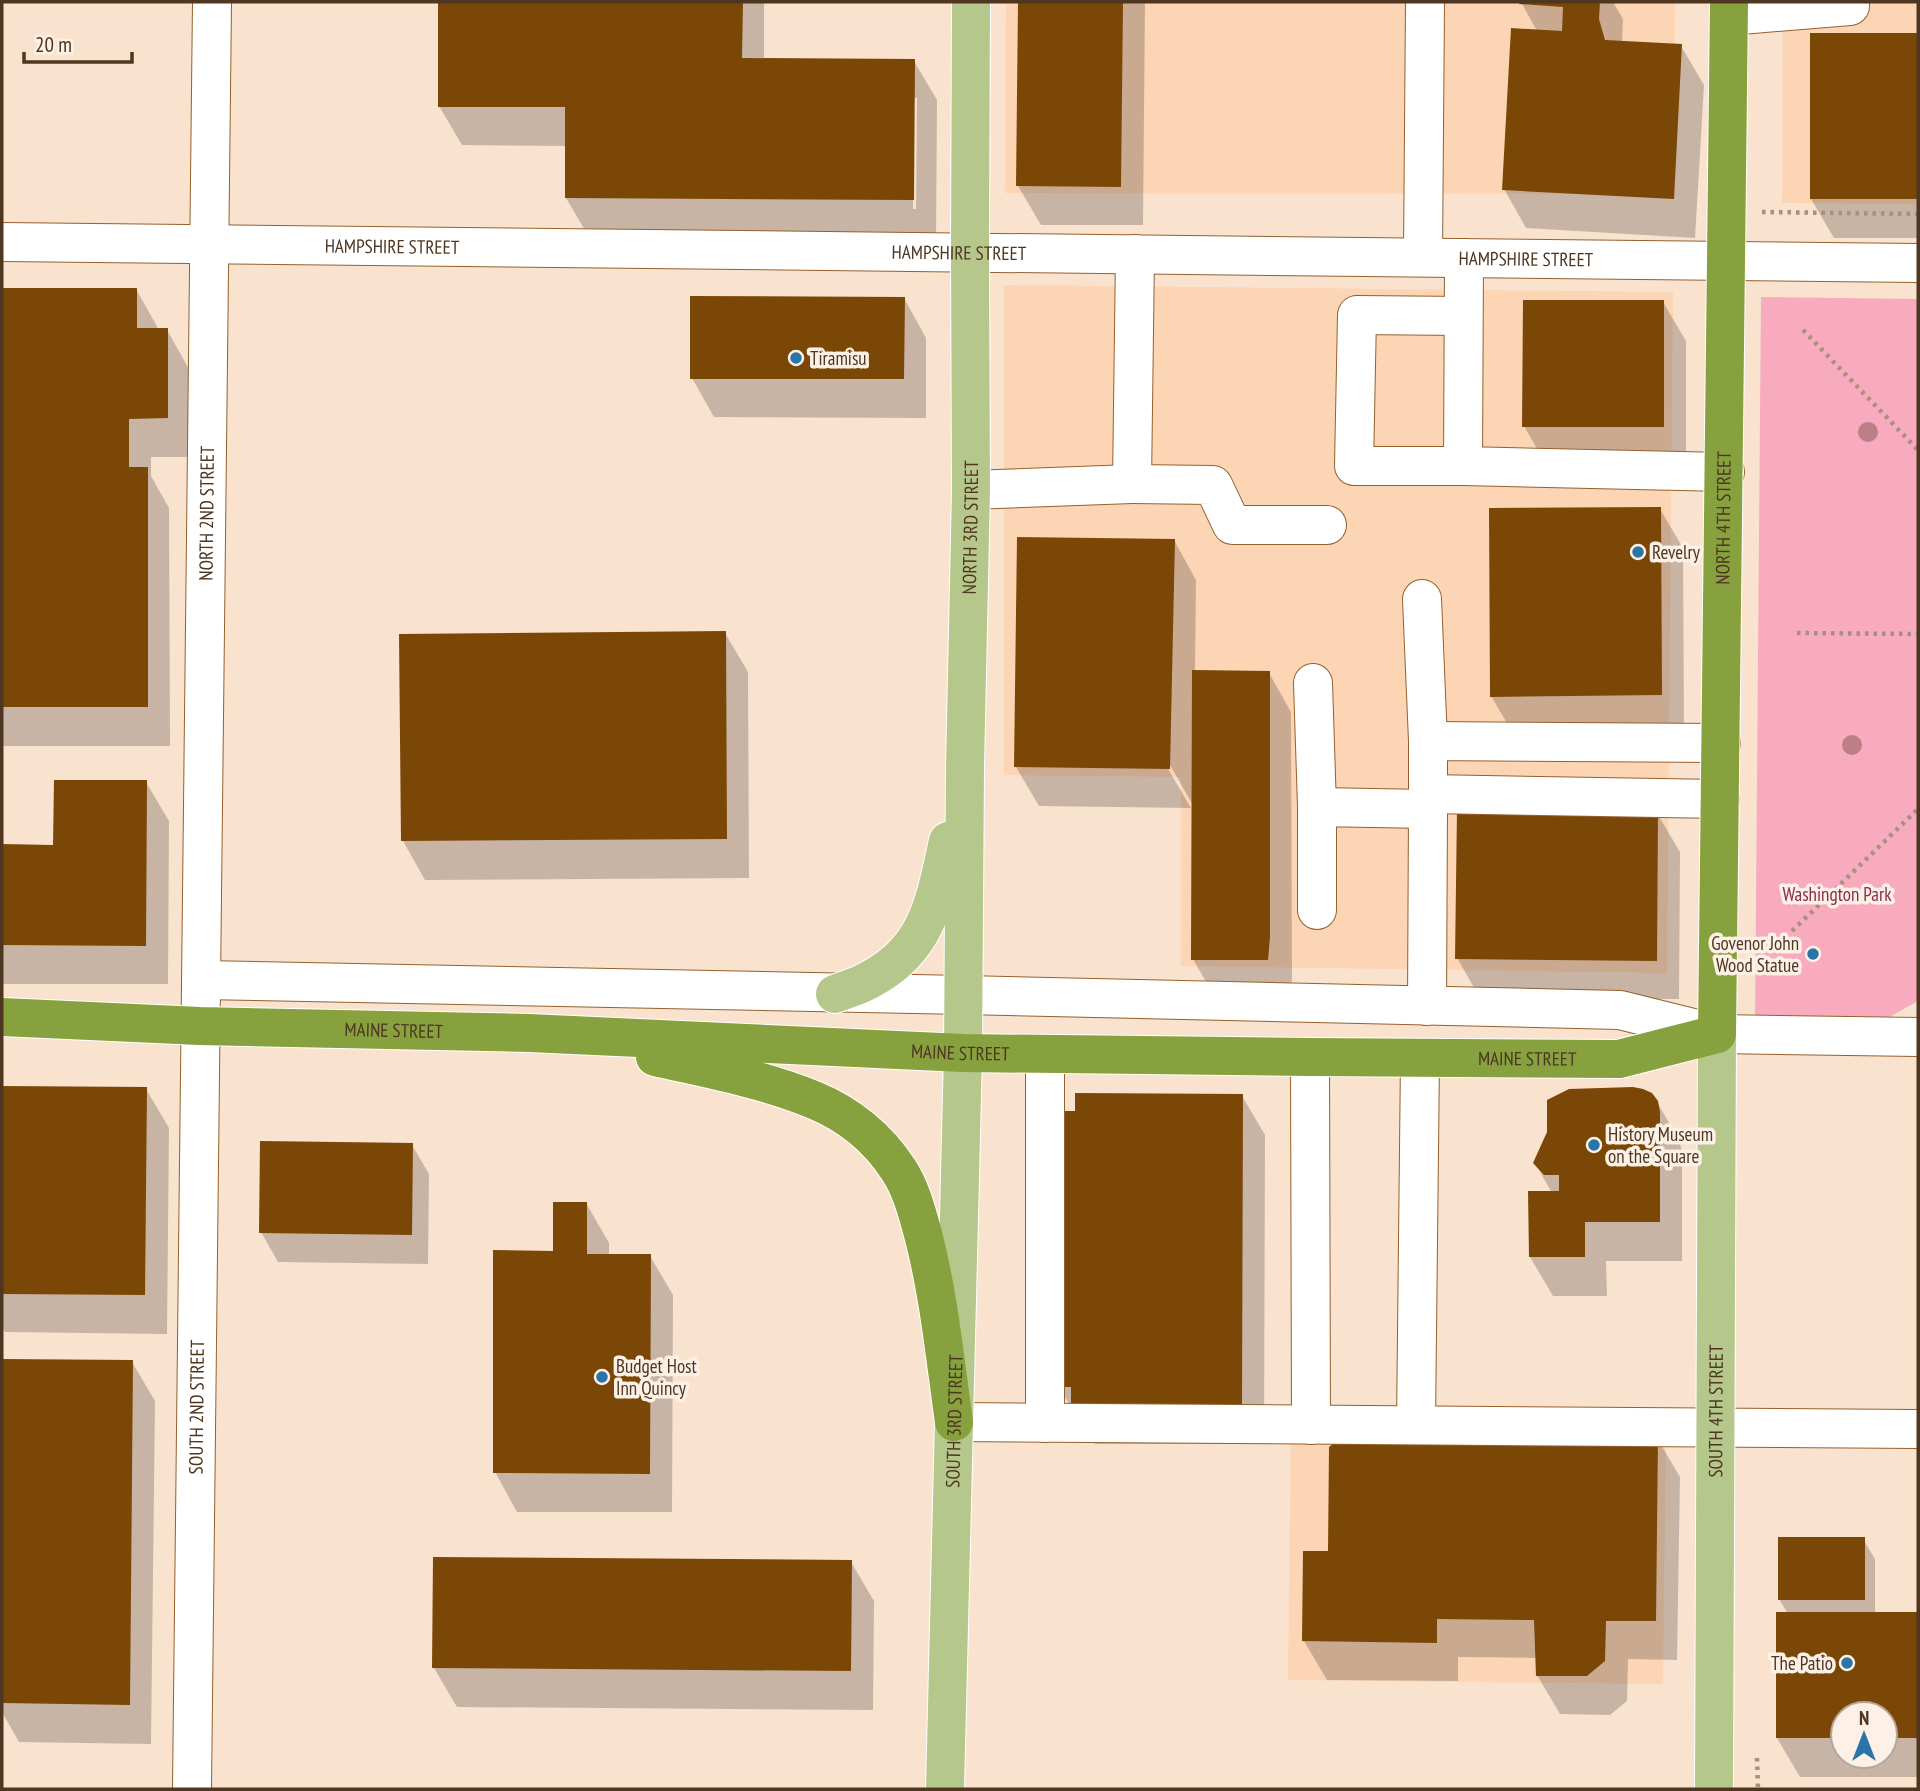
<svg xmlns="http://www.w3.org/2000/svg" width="1920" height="1791" viewBox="0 0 1920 1791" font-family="'PT Sans Narrow',sans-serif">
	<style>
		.built { fill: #fcd5b4 }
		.green { fill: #f8abbe }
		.shadow { fill: #0003; fill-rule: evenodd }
		.building { fill: #7b4707 }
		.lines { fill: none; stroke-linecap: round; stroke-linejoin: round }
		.minor-casing { stroke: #94612e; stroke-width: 40 }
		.major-casing { stroke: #fff; stroke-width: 40 }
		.highway-casing { stroke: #fff; stroke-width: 40 }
		.path { stroke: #a8907c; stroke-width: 4.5; stroke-dasharray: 3.5 5; stroke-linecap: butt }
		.minor { stroke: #fff; stroke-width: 38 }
		.major { stroke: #b6c78b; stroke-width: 38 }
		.highway { stroke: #86a13d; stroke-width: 38 }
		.tree { fill: #bc7e87 }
		.poi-dot { fill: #2a75a8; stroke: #fdf1e7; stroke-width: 2.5 }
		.labels { text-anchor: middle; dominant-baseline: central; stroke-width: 7; stroke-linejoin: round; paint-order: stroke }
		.street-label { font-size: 19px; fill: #4e3621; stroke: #fdf1e7 }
		.poi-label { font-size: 19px; fill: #4e3621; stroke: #fdf1e7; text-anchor: start }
		.park-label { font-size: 19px; fill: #8a2c4d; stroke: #fdf1e7 }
	</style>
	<rect width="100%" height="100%" fill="#f9e2ce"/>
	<!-- built -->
	<path class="built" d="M1006 2H1675L1674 194 1005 193Z
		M1783 2H1918V204L1782 203Z
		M1004 285 1673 292 1667 973 1181 966V777L1004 775Z
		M1291 1432 1666 1436 1663 1684 1288 1680Z"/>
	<!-- green -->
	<path class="green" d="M1761 297 1918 299V1001L1875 1025 1755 1024Z"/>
	<!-- shadow -->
	<path class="shadow" d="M440 2H764V60L914 61 937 100 936 239 589 237 566 198 567 146 462 145 439 106ZM913 98H917L916 209H913Z
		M1020 2H1145L1143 225H1041L1018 186Z
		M1521 2H1613L1623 19 1622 43 1681 46 1704 85 1695 238 1526 228 1504 189 1537 31Z
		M1918 34V238H1834L1811 199V35Z
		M2 289H136L159 330H167L189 369V457H151V476L169 508 170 746H2Z
		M904 298 926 338V418L714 417 692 378Z
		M1663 302 1686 341V466H1547L1524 426Z
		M1660 509 1683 548 1684 734 1514 735 1491 696Z
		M1174 540 1196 580 1195 672 1269 673 1291 712 1292 978 1290 998H1215L1193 959V805L1167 760 1164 762 1191 808 1039 806 1016 767Z
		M725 633 748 672 749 878 425 880 403 841Z
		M146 782 169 821 168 984H2V846L55 847Z
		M1657 813 1680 852 1679 999 1480 998 1457 958Z
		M2 1088 146 1089 169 1128 167 1334 5 1332 2 1327Z
		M1242 1096 1265 1135 1264 1444H1095L1085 1426H1082L1059 1387Z
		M1657 1102 1680 1142 1682 1153V1261H1606L1607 1296H1553L1530 1257 1552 1193 1535 1163Z
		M412 1145 429 1174 428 1264 278 1262 261 1232Z
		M586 1203 609 1243V1256H650L673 1295 672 1512H517L495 1472 554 1252Z
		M2 1361 132 1362 155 1401 151 1744 19 1742 2 1712Z
		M1657 1438 1680 1477 1677 1660 1628 1659 1627 1701 1610 1715 1560 1714 1537 1675V1658L1458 1657V1681L1327 1680 1304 1641 1330 1553Z
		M1863 1539 1875 1559V1614H1918V1777H1800L1777 1738 1788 1614 1779 1599ZM1843 1714H1885V1756H1843Z
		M851 1562 874 1601 873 1710 457 1707 434 1668Z"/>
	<!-- building -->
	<path class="building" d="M438 2H743L742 58 915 59 914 200 565 198V107H438Z
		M1018 2H1123L1121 187 1016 186Z
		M1520 2H1600L1599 19 1605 40 1682 44 1674 199 1502 190 1511 28 1562 31 1563 7 1519 4Z
		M1810 33H1918V199H1810Z
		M2 288H137V328H168V418L129 419V467H148V707H2Z
		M690 296 905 297 904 379H690Z
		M1523 300H1664V427H1522Z
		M1661 507 1662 695 1490 697 1489 508Z
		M1017 537 1175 539 1170 769 1014 767Z
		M726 631 727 839 401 841 399 634Z
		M1192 670 1270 671V937L1268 960H1191Z
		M54 780H147L146 946 2 945V844L53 845Z
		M1457 809 1658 811 1657 961 1455 959Z
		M2 1086 147 1087 145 1295 2 1294Z
		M1633 1087 1643 1089 1652 1093 1658 1101 1660 1112V1222H1585V1257H1529L1528 1191H1559V1175H1544L1533 1163 1547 1132V1100L1569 1089Z
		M1075 1093 1243 1094 1242 1405H1071V1387H1057L1058 1111H1075Z
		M260 1141 413 1143 412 1235 259 1233Z
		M553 1202H587V1254H651L650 1474 493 1473V1250L553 1251Z
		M2 1359 133 1360 130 1705 2 1703Z
		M1347 1433 1658 1436 1656 1621H1606L1605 1661 1587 1676H1536L1534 1620 1437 1619V1643L1302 1641 1303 1551H1328L1329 1447Z
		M1778 1537H1865V1600H1778Z
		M433 1557 852 1560 851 1671 432 1668Z
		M1776 1612H1918V1738H1885V1714H1843V1738H1776Z"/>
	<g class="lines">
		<defs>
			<g id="minor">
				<path d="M1729 16 1850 6V2"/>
				<path id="s1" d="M2 242 1918 263"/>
				<path d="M1423 257 1425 2"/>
				<path d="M1464 258 1463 466 1725 472"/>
				<path d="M1463 466H1354L1357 315 1463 316"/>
				<path d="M1132 484 1213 485 1232 525H1327"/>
				<path d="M971 490 1132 484 1135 254"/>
				<path d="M1422 599 1428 741"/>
				<path d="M1313 683 1317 807"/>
				<path d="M1428 794 1720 799"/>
				<path d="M1428 809V741L1721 743"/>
				<path d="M1317 910V807L1428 809 1427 1006"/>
				<path d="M201 980 964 995 1620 1010 1717 1034 1918 1037"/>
				<path d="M1045 1054V1423"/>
				<path d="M1310 1057 1311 1425"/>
				<path d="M954 1422 1918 1429"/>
				<path d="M1416 1425 1420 1058"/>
				<path id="s2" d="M192 1789 212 2"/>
			</g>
			<g id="major">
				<path d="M835 994C847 989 860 986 871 979 929 948 935 899 948 841"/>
				<path id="s3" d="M945 1789 963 1053 965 767 971 490 970 251 971 2"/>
				<path id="s4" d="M1714 1789 1717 1034"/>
			</g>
			<g id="highway">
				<path id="s5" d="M2 1017 200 1026 529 1033 963 1053 1310 1057 1619 1059 1717 1034 1729 2"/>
				<path d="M655 1057C708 1069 763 1079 814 1100 848 1114 878 1138 898 1169 911 1188 917 1212 923 1234 939 1295 945 1359 954 1422"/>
			</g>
		</defs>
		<!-- minor casing -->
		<use href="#minor" class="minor-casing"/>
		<!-- major casing -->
		<use href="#major" class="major-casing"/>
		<!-- highway casing -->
		<use href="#highway" class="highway-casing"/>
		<!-- path -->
		<path class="path" d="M1762 212 1918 214
			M1803 330 1918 450
			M1797 633 1918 634
			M1792 931 1918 809
			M1757 1758 1758 1789"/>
		<!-- minor -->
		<use href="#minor" class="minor"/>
		<!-- major -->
		<use href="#major" class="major"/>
		<!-- highway -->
		<use href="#highway" class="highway"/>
	</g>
	<!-- trees -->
	<g class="tree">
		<circle cx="1868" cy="432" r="10"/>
		<circle cx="1852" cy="745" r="10"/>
	</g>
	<!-- markers -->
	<g class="poi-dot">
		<circle cx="796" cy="358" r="7"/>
		<circle cx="1638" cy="552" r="7"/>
		<circle cx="1813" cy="954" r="7"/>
		<circle cx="1594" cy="1145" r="7"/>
		<circle cx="602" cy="1377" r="7"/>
		<circle cx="1847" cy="1663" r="7"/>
	</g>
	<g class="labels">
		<!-- street labels -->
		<g class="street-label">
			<text stroke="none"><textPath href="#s1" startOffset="390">HAMPSHIRE STREET</textPath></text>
			<text stroke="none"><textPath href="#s1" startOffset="957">HAMPSHIRE STREET</textPath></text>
			<text stroke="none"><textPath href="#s1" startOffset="1524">HAMPSHIRE STREET</textPath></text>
			<text stroke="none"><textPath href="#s2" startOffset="1276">NORTH 2ND STREET</textPath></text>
			<text stroke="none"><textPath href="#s5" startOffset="2235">NORTH 4TH STREET</textPath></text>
			<text stroke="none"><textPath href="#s3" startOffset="1262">NORTH 3RD STREET</textPath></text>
			<text stroke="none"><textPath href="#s5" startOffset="392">MAINE STREET</textPath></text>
			<text stroke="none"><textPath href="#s5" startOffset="959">MAINE STREET</textPath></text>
			<text stroke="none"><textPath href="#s5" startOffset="1526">MAINE STREET</textPath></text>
			<text stroke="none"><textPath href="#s2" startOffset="382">SOUTH 2ND STREET</textPath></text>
			<text stroke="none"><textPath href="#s4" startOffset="378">SOUTH 4TH STREET</textPath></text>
			<text stroke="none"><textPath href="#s3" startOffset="368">SOUTH 3RD STREET</textPath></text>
		</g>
		<!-- poi labels -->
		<g class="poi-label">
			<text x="810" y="358">Tiramisu</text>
			<text x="1652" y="552">Revelry</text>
			<text x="1799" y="943" text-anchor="end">Govenor John<tspan x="1799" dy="22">Wood Statue</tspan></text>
			<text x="1608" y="1134">History Museum<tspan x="1608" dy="22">on the Square</tspan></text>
			<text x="616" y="1366">Budget Host<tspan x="616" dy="22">Inn Quincy</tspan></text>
			<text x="1833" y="1663" text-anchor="end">The Patio</text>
		</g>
		<!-- park labels -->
		<g class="park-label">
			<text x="1837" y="894">Washington Park</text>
		</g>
	</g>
	<!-- border -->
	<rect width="1920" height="1791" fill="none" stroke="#4e3621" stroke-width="7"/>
	<!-- north arrow -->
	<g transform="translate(1864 1735)"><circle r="33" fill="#fdf1e7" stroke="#b7a698" stroke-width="2"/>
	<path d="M0-5L12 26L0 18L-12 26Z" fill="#2a75a8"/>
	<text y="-10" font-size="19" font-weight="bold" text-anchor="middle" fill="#4e3621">N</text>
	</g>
	<!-- scale -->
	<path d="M24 52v10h108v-10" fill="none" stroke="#4e3621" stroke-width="3.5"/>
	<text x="35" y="52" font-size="21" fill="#4e3621" stroke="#fdf1e7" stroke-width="5" paint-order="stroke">20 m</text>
</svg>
